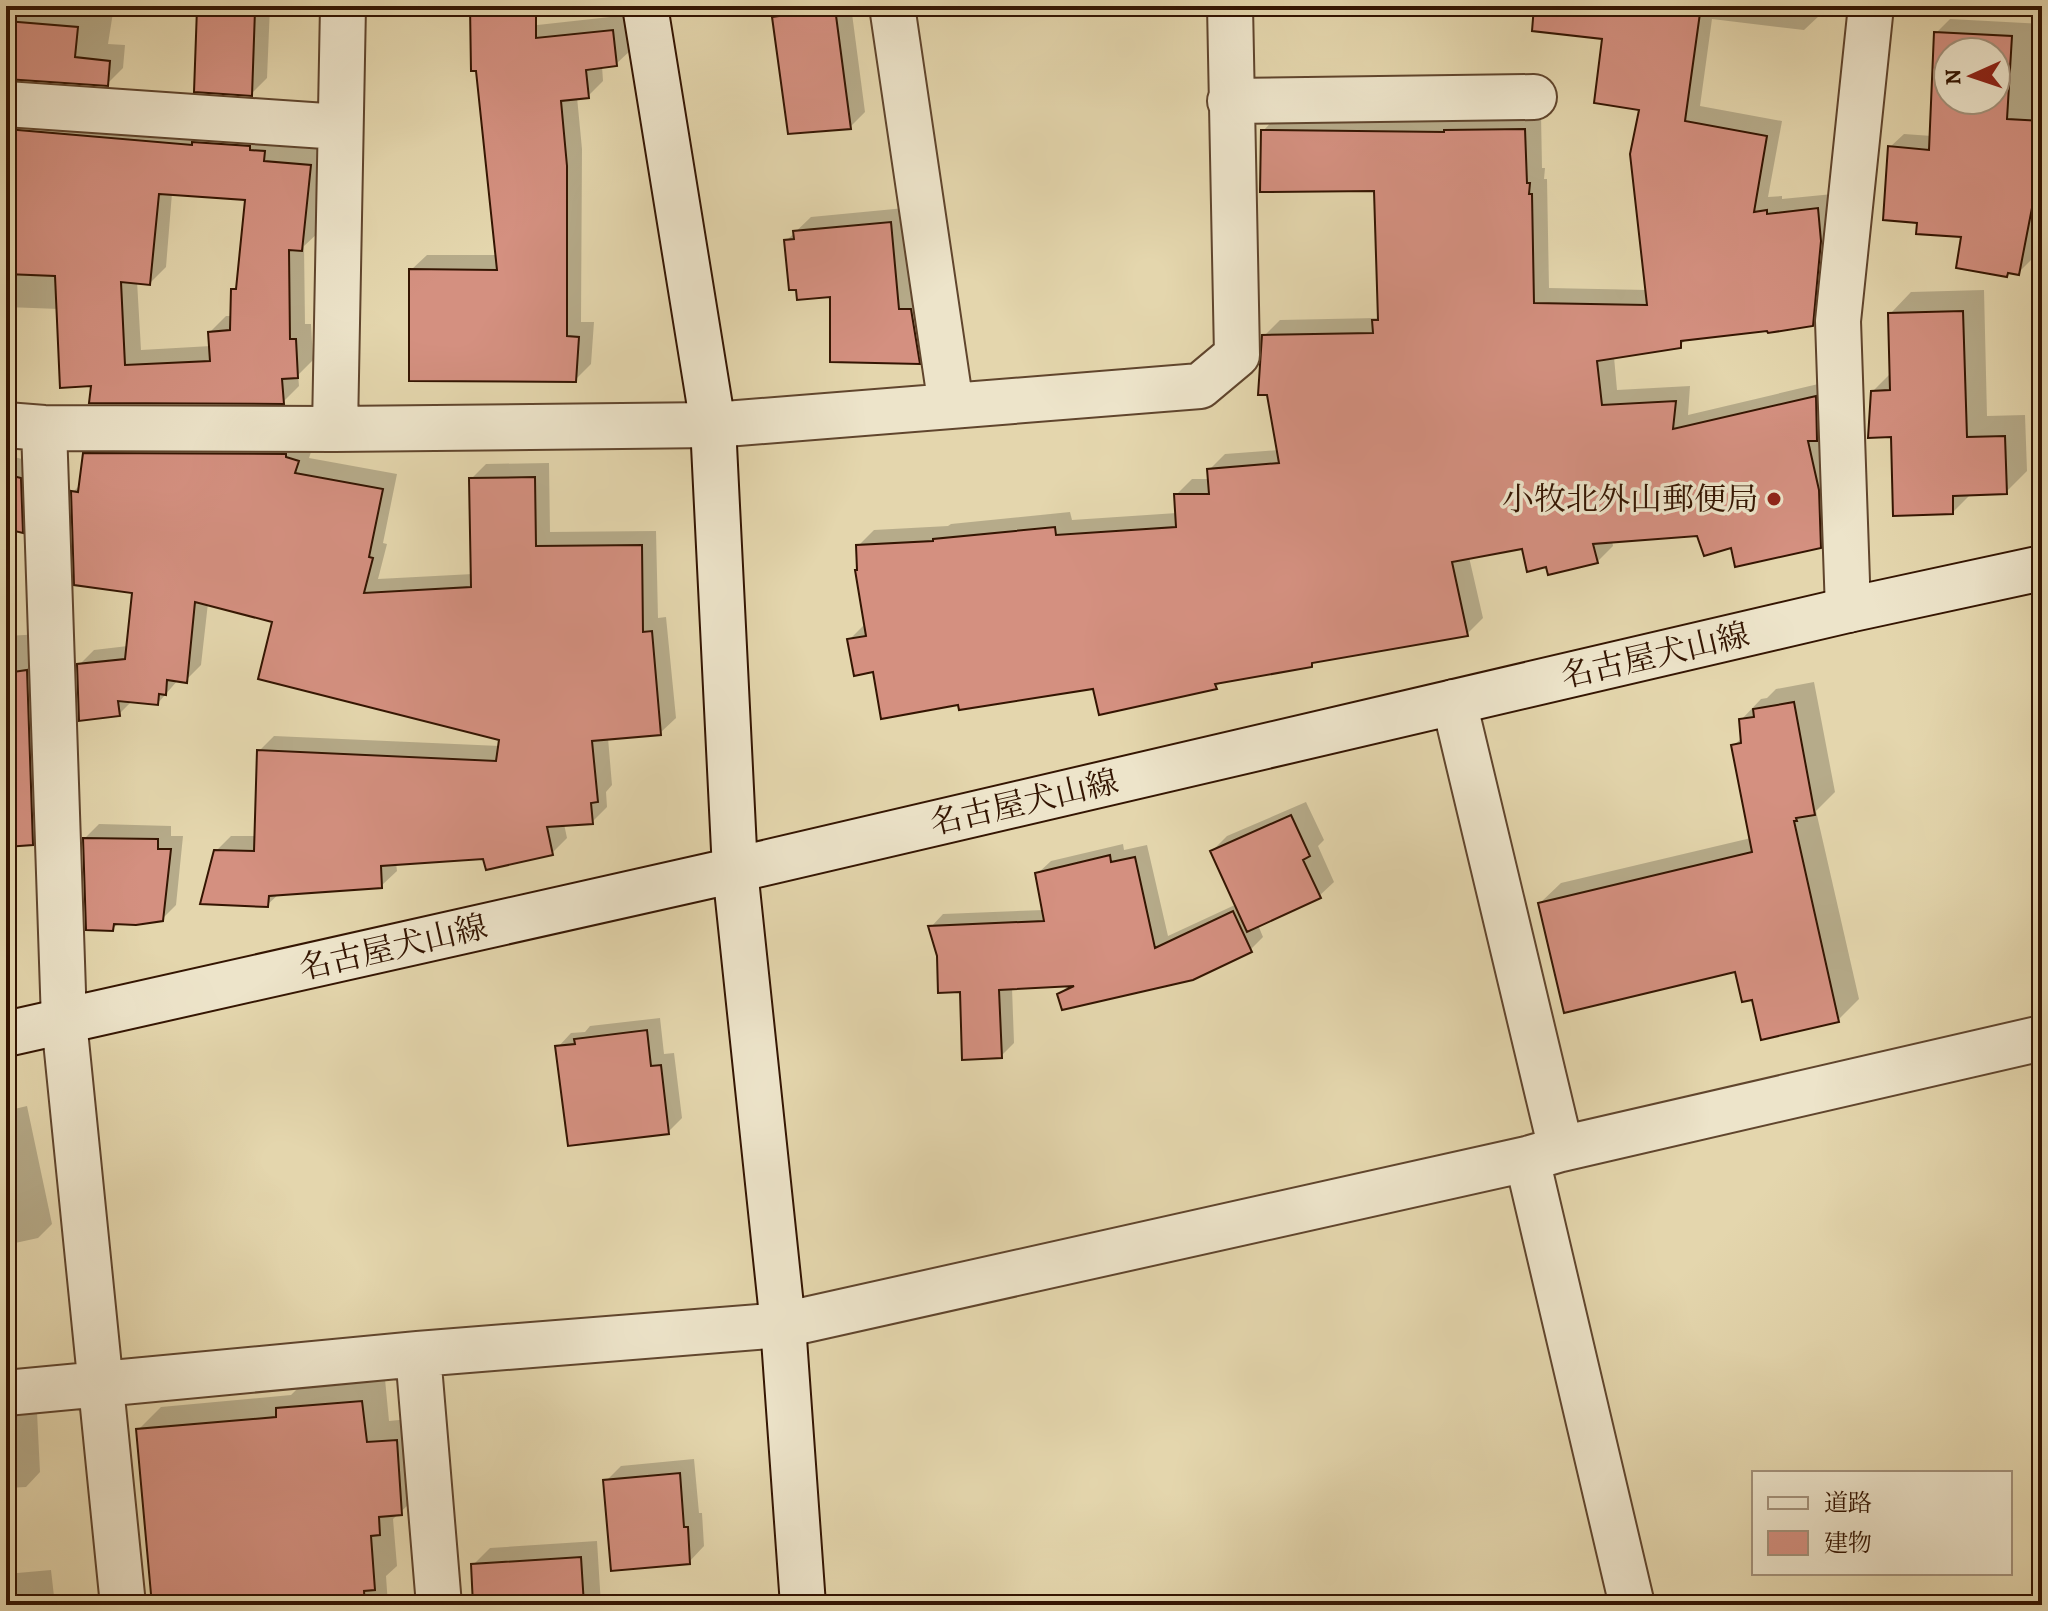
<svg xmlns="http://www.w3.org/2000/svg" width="2048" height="1611" viewBox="0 0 2048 1611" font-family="Alegreya,'Noto Serif JP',serif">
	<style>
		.shadow { fill: #0003; fill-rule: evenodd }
		.building { fill: #d49080; stroke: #341502; stroke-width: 2; fill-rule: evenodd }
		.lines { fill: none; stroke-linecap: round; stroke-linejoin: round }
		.street-casing { stroke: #60452d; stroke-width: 48 }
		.secondary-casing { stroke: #341502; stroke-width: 48 }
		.street { stroke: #ede4ca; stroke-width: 44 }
		.secondary { stroke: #ede4ca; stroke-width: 44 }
		.poi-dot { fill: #8f2418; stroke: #ede4ca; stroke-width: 3 }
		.labels { text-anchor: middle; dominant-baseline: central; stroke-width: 7; stroke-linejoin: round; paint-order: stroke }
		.poi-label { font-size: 32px; fill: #341502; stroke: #ede4ca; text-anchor: end }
		.street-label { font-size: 32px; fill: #341502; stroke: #ede4ca }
	</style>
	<rect width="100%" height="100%" fill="#e4d6ad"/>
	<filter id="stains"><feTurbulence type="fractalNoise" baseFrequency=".0025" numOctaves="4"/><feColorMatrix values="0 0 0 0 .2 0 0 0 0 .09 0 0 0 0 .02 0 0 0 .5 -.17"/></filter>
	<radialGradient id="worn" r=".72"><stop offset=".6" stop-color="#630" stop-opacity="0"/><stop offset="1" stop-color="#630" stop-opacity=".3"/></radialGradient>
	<!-- shadow -->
	<path class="shadow" d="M6 6H114L108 44 125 45 123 68 107 84 6 77Z
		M200 6H270L267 78 251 94 196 90Z
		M771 6H851L865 112 850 127 790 132Z
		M1593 6H1821L1820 15 1804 30 1712 19 1700 106 1782 121 1768 197 1782 196V199L1833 194 1828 308 1812 324 1687 338 1680 346 1614 357 1617 390 1690 386 1688 415 1831 381 1836 530 1820 546H1732L1698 534 1612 541 1613 546 1597 562 1548 564 1523 547 1469 557 1483 618 1467 634 1316 660 1311 665 1222 681 1216 687H1095L959 703 874 670 849 640 866 623 858 546 874 530 948 526 951 524 1070 512 1072 520 1177 513 1176 495 1192 479H1210L1209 470 1225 454 1279 450 1264 336 1280 320 1377 318 1380 316 1375 189 1263 131 1278 115 1541 114 1542 168H1545L1544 179H1547L1549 288 1647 290 1641 108 1604 38Z
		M628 15 632 49 616 64 602 66 603 81 588 96 577 97 582 149 581 322H594L591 364 575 380 411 270 427 255H498L491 30Z
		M1950 19 2042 24V207L2032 259 2018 273 2010 271 2007 275 1964 235 1919 221 1890 147 1904 134 1932 136 1936 33ZM1948 52H1996V100H1948Z
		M6 107 280 136 279 146 326 150 318 233 304 246 305 324H311L313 360 298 375 299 386 283 402 93 384 59 309 6 307ZM172 193 247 198 239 284 233 290V316H226L210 332 211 346 141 350 137 281 150 283 166 267Z
		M905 208 934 347 919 362 832 295 786 241 811 217Z
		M1984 290 1987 416 2025 415 2027 471 2006 492 1972 493 1953 512 1893 435 1873 391 1891 373 1890 314 1911 292Z
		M100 439 313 446 309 458 397 474 383 543 387 544 378 579 473 574 471 479 486 464 549 463 550 532 656 531 658 618 666 617 676 718 660 733 608 738 612 785 606 792 607 807 592 822 564 824 567 838 552 853 396 863 397 871 381 886 280 893 267 905 216 851 231 836H256L259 751 274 736 500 746 501 739 275 620 208 603 201 665 186 680H178L158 703 133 700 119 714 79 665 94 650 128 646 134 591 73 492 81 484 85 454Z
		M6 455 30 461 40 513 22 531 6 527Z
		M42 634 49 826 32 843 6 845V636Z
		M1814 682 1835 792 1816 811 1859 999 1838 1020 1753 997 1736 970 1540 903 1561 883 1751 838 1733 746 1743 737 1741 720 1761 699 1767 698 1776 689Z
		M1306 802 1324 840 1318 846 1334 882 1319 896 1258 925 1263 937 1250 950 1059 995 1070 984 1012 988 1014 1043 1001 1056 939 955 931 927 943 914 1044 910 1037 874 1051 861 1123 844 1124 850 1147 845 1168 936 1237 904 1212 851 1227 836Z
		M99 824 171 826V836H183L176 905 162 919 119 923 112 929 85 838Z
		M660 1018 664 1054 674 1053 682 1118 668 1132 558 1047 571 1033 585 1032 590 1026Z
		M27 1106 52 1224 38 1238 6 1245V1111Z
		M385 1379 389 1421 419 1418 424 1490 393 1519 397 1566 386 1576 388 1605H154L138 1430 161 1407 291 1395 300 1386Z
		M37 1412 40 1472 26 1487 6 1488V1414Z
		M694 1459 699 1513H702L704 1546 689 1562 606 1481 621 1466Z
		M597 1541 601 1605H475L473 1565 490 1548Z
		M51 1570 55 1605H6V1574Z"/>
	<!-- building -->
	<path class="building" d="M470 6H536V38L613 30 617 66 586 70 589 98 561 101 567 166V336L579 337 576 382 409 381V269L497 270 476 71H471Z
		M1534 6H1701L1685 121 1767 136 1754 212 1767 210V214L1818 208 1821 241 1813 326 1768 333 1767 331 1681 341V348L1597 361 1602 405 1676 401 1673 429 1816 396 1817 441H1808L1819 490 1821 548 1735 567 1731 548 1704 556 1697 536 1593 544 1598 563 1548 575 1546 567 1527 572 1522 549 1452 562 1468 636 1312 663V667L1215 684 1217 689 1099 715 1093 689 959 710 958 705 881 719 873 672 854 676 847 639 866 636 855 570H857L856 545 933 541V539L1055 527 1056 535 1176 527 1174 494H1209L1207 469 1279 463 1267 395H1258L1262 335 1373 333 1372 320H1378L1374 191 1260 192 1261 130 1444 132V130L1525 129 1527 183H1530L1529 194H1532L1534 303 1647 305 1630 154 1639 110 1594 103 1602 39 1532 31Z
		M197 8 255 10 252 96 194 92Z
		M835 8 851 129 788 134 772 17Z
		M6 21 78 27 75 57 110 61 108 86 6 79Z
		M1934 32 2012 36 2007 119 2042 121V183L2037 182 2019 275 2008 273 2007 277 1956 268 1961 237 1916 234 1917 223 1883 220 1888 146 1929 150ZM1948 52H1996V100H1948Z
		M6 129 192 145V142L250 146V150L265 151 264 161 311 165 302 251 289 250 290 339H296L298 378 282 379 284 404 89 403 91 386 60 388 55 276 6 274ZM159 194 245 200 236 289H231L230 330 208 332 210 361 125 365 121 282 150 285Z
		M891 222 899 309H911L920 364 830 362V297L797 300 796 290H789L784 240 794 239 793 231Z
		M1963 311 1967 437 2005 436 2007 494 1953 496V514L1893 516 1891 437 1868 438 1871 391 1890 390 1888 313Z
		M83 453 286 454V457L299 461 295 473 383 489 369 557 373 558 364 593 471 587 469 478 535 477 536 546 642 545 643 632 652 631 661 735 592 741 598 802 591 803 593 824 547 827 553 855 486 870 483 859 381 866 382 888 269 896 268 907 200 904 214 850 254 851 257 750 496 761 499 740 258 679 272 622 195 602 187 683 167 680 166 695 159 694 158 705 118 701 120 716 79 721 77 664 125 659 132 593 74 585 71 491 78 492Z
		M13 476 21 478 23 533 6 529V482L12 483Z
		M27 670 33 845 6 847V673Z
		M1794 702 1815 815 1796 818 1797 821H1794L1839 1022 1761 1040 1752 1000 1742 1002 1735 972 1564 1013 1538 903 1752 852 1731 745 1741 743 1739 719 1754 717 1753 709Z
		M1291 815 1310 856 1303 860 1321 898 1247 932 1210 851Z
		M83 838 158 839V849H171L163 921 136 925 114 924 113 931 86 930Z
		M1110 855 1111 862 1135 857 1155 948 1233 911 1252 952 1193 980 1062 1010 1057 994 1074 986 999 990 1002 1058 962 1060 960 992 938 993 937 956 928 926 1044 921 1035 873Z
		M647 1030 651 1066 661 1065 669 1134 568 1146 555 1046 575 1044 574 1039Z
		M362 1401 367 1442 397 1440 402 1515 379 1517 380 1535 371 1536 375 1590 364 1591 365 1605H152L136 1429 276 1417V1408Z
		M680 1473 684 1527H688L690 1564 611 1571 603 1480Z
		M581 1557 584 1605H473L471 1564Z"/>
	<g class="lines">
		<defs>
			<path id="street" d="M892 6 951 406
				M1230 101 1534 97
				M6 104 340 127
				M6 425 44 428 335 429 713 425 1200 386 1237 355 1230 6
				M44 428 64 1021 123 1605
				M335 429 343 6
				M1848 610 1838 321 1871 6
				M1454 702 1561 1149
				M1527 1159 1632 1605
				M418 1354 439 1605
				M6 1393 418 1354 783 1325 1527 1159 1561 1149 2042 1038"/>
			<path id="secondary" d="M645 6 713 425 735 870 783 1325 803 1605
				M6 1034 735 870 1848 610 2042 568"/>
		</defs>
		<!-- street casing -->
		<use href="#street" class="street-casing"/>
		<!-- secondary casing -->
		<use href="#secondary" class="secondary-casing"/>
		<!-- street -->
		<use href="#street" class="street"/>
		<!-- secondary -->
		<use href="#secondary" class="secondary"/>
	</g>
	<!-- markers -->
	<circle class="poi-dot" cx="1774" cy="499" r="8"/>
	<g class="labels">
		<!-- poi labels -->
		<g class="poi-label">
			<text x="1758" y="499">小牧北外山郵便局</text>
		</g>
		<!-- street labels -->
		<g class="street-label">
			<text transform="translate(1655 655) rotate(-13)">名古屋犬山線</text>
			<text transform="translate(1024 802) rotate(-13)">名古屋犬山線</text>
			<text transform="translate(393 947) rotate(-13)">名古屋犬山線</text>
		</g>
	</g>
	<!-- margin -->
	<rect width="2048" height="1611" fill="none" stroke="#e4d6ad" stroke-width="32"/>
	<rect x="8" y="8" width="2032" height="1595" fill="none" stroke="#341502" stroke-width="4"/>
	<rect x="16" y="16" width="2016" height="1579" fill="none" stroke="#341502" stroke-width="2"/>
	<!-- legend -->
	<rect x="1752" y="1471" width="260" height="104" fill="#ede4ca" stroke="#a3917a" stroke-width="2"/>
	<rect x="1768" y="1497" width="40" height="12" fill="#ede4ca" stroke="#a3917a" stroke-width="2"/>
	<text x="1824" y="1511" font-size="24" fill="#341502">道路</text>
	<rect x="1768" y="1531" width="40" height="24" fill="#d49080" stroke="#a3917a" stroke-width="2"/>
	<text x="1824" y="1551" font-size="24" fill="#341502">建物</text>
	<!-- north arrow -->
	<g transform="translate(1972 76) rotate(267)"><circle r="38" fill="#ede4ca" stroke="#a3917a" stroke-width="2"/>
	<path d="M0-6L14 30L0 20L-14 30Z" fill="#8f2418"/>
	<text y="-12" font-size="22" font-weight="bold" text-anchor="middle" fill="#341502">N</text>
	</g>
	<rect width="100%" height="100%" filter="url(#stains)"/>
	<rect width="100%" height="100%" fill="url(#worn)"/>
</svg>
